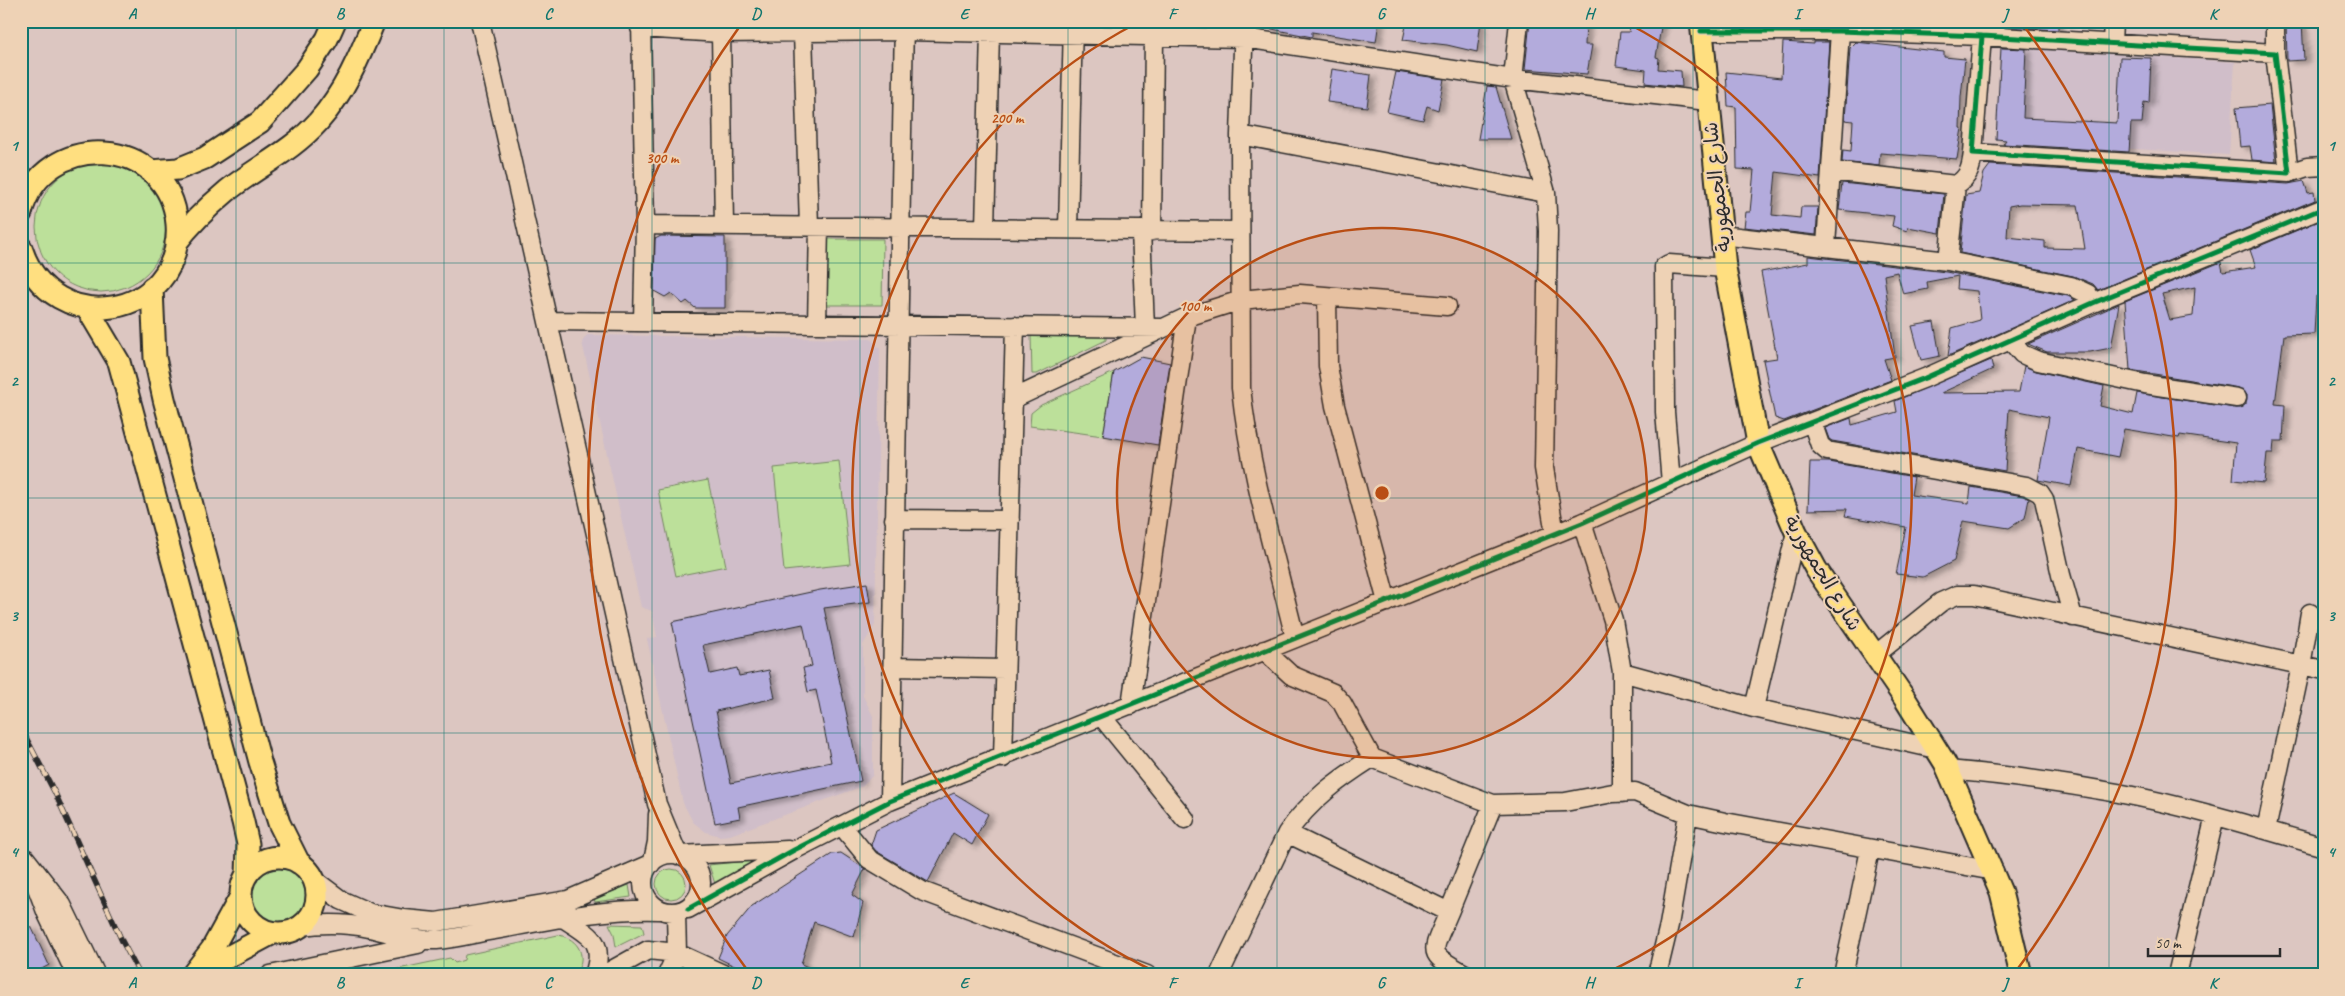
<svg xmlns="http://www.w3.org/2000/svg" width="2345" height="996" viewBox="0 0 2345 996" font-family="Caveat,'Playpen Sans Arabic',sans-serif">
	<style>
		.built { fill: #d0bec9 }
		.green { fill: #bce09a; stroke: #748662 }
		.building { fill: #b3abdc; stroke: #2b2b2b; fill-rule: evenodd; filter: url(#shadow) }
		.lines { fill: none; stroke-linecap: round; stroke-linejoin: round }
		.minor-casing { stroke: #2b2b2b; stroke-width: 21 }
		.major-casing { stroke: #2b2b2b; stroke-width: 25 }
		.minor { stroke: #eed2b5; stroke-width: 18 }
		.major { stroke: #ffdf80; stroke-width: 21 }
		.rail-casing { stroke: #2b2b2b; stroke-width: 5.5 }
		.rail { stroke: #eed2b5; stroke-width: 4; stroke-dasharray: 11; stroke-linecap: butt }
		.cycleway-casing { stroke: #eed2b5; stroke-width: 8 }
		.cycleway { stroke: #00873e; stroke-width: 5 }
		.grid { fill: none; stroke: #0f766e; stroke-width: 1; stroke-opacity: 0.55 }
		.ring { fill: none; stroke: #b94e14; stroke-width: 2.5 }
		.labels { text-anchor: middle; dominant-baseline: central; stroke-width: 4; stroke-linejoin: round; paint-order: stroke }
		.street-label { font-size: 20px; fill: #2b2b2b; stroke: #eed2b5 }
		.centre { fill: #b94e14; stroke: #eed2b5; stroke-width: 2.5 }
		.ring-label { font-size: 15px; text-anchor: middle; font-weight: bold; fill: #b94e14; stroke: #eed2b5; stroke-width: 4; stroke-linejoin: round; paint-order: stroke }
		.neatline { fill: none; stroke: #0f766e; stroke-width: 2 }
		.grid-label { font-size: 16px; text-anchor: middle; font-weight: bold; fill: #0f766e }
	</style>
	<defs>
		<filter id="shadow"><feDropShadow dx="5.5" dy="3" stdDeviation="2.5" flood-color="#0004"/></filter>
	</defs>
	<rect width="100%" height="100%" fill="#dcc6c1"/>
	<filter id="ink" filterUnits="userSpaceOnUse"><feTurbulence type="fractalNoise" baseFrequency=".02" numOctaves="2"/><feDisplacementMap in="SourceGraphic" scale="10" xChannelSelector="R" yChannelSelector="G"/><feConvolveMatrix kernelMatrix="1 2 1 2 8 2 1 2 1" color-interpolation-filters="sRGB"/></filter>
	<g filter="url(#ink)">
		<!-- built -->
		<path class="built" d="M2000 47 2235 62 2229 155 1995 140Z
			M587 335 871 339 880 349 875 625 863 645V696L873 716V775L863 786 730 835 720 836 706 832 693 822 683 803 647 639 657 637 652 611 641 607 582 342Z"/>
		<!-- green -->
		<path class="green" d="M36 227a65 65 0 1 1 130 0a65 65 0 1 1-130 0Z
			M827 239H883L882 305H827Z
			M1031 335 1106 336V340L1037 374H1032Z
			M1114 372 1103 436 1030 426 1031 413 1041 405Z
			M839 461 850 564 784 571 774 468Z
			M708 480 726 566 676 576 658 490Z
			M753 860 754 864 715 884 709 865Z
			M248 897a31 31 0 1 1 62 0a31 31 0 1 1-62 0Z
			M656 884a15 15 0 1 1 30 0a15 15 0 1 1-30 0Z
			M629 885 631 897 595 902 594 899Z
			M609 924 642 925 644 933 616 947 614 934Z
			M558 935C579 938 589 958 574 975H370L450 958 455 963 464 960 465 955Z"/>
		<!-- building -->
		<path class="building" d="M1268 21H1379L1376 42 1312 32V37L1267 28Z
			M1407 21H1481L1477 52 1447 45 1403 40Z
			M1530 21H1586L1585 45H1592L1587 74 1525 69Z
			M1631 21H1662L1656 57 1659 58 1658 69 1681 71 1682 87 1645 83 1646 70 1616 66 1620 32H1629Z
			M2002 21H2058V30L2002 27Z
			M2286 21H2302L2304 60 2287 61Z
			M1783 42 1814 44V42H1829L1820 178 1776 172 1772 215 1800 218 1801 207H1818L1816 235 1744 227 1746 212H1750L1754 170 1737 169 1736 107 1728 106 1726 72 1781 78Z
			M1856 42 1944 52V57L1965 59 1961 97 1960 128H1962L1957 159 1880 153 1879 166 1842 162 1843 150 1851 151 1853 121 1845 120 1850 48Z
			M2001 48 2026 49 2023 118 2117 123 2120 57 2151 58 2149 103 2144 102 2142 123H2131L2129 152 2003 144 2006 140 1996 139Z
			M1332 69 1371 75 1367 107 1327 102Z
			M1396 72 1444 79 1438 110 1427 106 1423 120 1387 112Z
			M1487 86 1496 87 1511 139H1478Z
			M2270 105 2276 162 2252 160 2250 146 2240 147 2236 108Z
			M1990 165 2288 184 2304 181 2308 193 2314 192 2315 200 2098 290 2093 284 2073 276 1960 253 1966 195 1979 193 1984 173ZM2020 204 2078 205 2085 249 2045 248V241L2007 237 2009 206Z
			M1842 183 1944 194 1940 233 1908 227 1907 231 1892 226 1894 216 1839 210Z
			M2319 221 2324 245V295L2316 296 2314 334 2284 335 2275 404 2285 405 2283 441H2274L2273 453H2267L2264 483 2233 480 2236 443 2180 435 2179 438 2124 429 2118 457 2078 449 2071 486 2038 480 2049 417 2009 409 2005 471 1832 441 1829 439 1825 428 1851 418 1852 425 1897 412 1895 401 1991 360 1993 369 1941 393 2019 392 2024 366 2036 371 2104 386 2100 406 2133 414 2137 393 2235 408H2241L2246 404 2247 395 2239 388 2130 370 2125 301 2221 262 2223 272 2256 267 2250 250ZM2195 287 2193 316 2170 320 2162 294Z
			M661 236 725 237V308H695L687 301 683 304 671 293 665 297 654 291 655 239Z
			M1808 256 1946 272 2068 296 2075 300 1948 356 1952 328 1980 320 1977 291 1957 289 1958 276 1927 282 1928 289 1903 294 1897 272 1884 275 1895 357 1884 359 1891 380 1784 421 1775 418 1763 360 1777 358 1761 272 1808 263Z
			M2119 304 2111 348 2090 352H2047L2028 344Z
			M1934 322 1940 356 1921 360 1912 326Z
			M1141 357 1170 363 1158 445 1103 436 1114 372Z
			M1810 462H1829L1914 477 1911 495 1969 503 1971 487 2023 496 2029 499 2025 518 2009 528 1963 521 1954 561 1923 577 1896 574 1906 527 1845 516 1847 509 1808 510Z
			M867 583 870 602 824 608 861 781 738 807 740 818 715 823 672 622 820 590ZM803 624 812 666 803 668 808 692 816 690 831 762 731 783 716 711 775 698 769 670 739 676 737 668 710 674 703 645Z
			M954 793 988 814 972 845 953 833 928 882 876 851 871 845 876 830Z
			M841 853 865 869 852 895 863 903 854 937 814 922 801 964 826 975H753L718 958 727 936 752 906 832 854Z
			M31 926 49 965 38 971 40 975H21V935Z"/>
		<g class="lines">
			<defs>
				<path id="minor" d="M480 21 657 804 678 855
					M641 21 645 225 643 322
					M1244 21 1240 135 1241 388C1250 473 1275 555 1295 638
					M1519 21 1513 79 1546 193 1548 231 1544 468 1555 534
					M2275 21V53
					M640 28 721 33 904 31 1244 38 1513 79 1708 101
					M1701 31H1840L1982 36 2275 53 2289 173 1973 153 1982 36
					M803 32 809 227
					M721 33 724 226
					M2112 43 2113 21
					M1240 135 1546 193
					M1831 171 1956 185 1948 261
					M2289 173 2307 167 2324 166
					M1956 185C1969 177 1971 168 1973 153
					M645 225 1240 231
					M985 228 990 32
					M1068 229 1073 23
					M1141 230 1145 328
					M1152 231 1154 36
					M1721 235 1948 261 2071 286 2088 294 2093 303
					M1826 246 1840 31
					M1327 297 1328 366 1335 406 1387 602
					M548 321 1162 328
					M817 324 819 227
					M2010 340 2022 354 2038 361 2145 384 2237 398
					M1013 399 1187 317 1241 300 1300 294 1447 306
					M1812 422 1820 445 1827 451 2027 486 2040 493 2044 499 2061 575 2073 617
					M1671 483 1665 412 1664 267 1669 264 1725 268
					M894 519 1010 520
					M1582 523 1613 620 1622 672 1754 708 1936 749
					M1264 650 1291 675 1333 693 1342 703 1372 758 1493 804 1565 802 1613 793 1635 792 1688 814 1725 822 1994 871
					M1874 656 1941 602 1957 595H1974L2324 670
					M892 667 1005 669
					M1131 705 1187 317
					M1754 708 1796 532
					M1102 717 1185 819
					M1003 758 1015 326
					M1948 770C2005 775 2062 783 2118 793 2187 806 2256 827 2324 847
					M1622 793V672
					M890 801 904 21
					M842 826 869 859 922 891 1147 975
					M2266 830 2301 666 2310 613
					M1287 833C1310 800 1339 779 1372 758
					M643 883a29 29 0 1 1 58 0a29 29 0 1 1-58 0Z
					M680 855 788 850
					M653 861 657 842 658 814
					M313 879 341 900 370 913 404 919 436 922 568 900 651 864
					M688 909 794 850 890 801 1582 523 1758 443 1925 378 2093 303 2324 208
					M1449 912 1493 804
					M563 918C589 935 606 940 594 975
					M301 926C324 923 346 923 369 928 393 933 412 941 437 940 454 939 472 934 489 931 545 921 603 908 659 910
					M76 975 47 914 26 859 62 905 96 975
					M270 975 418 944
					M603 975 648 950 677 953 725 975
					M667 975 677 953 676 913
					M1219 975 1287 833 1449 912C1431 955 1425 952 1467 975
					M1657 975 1669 925 1688 814
					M1843 975 1870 850
					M2177 975 2215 816"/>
				<path id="major" d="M1701 21 1725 268 1758 443 1796 532 1816 569 1905 699 1945 763 2001 892 2021 975
					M150 171 178 169 205 158 260 122 307 69 327 39 335 21
					M21 213C43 127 170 135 177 224 184 318 52 343 21 248
					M176 243C191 223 208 207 227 191 257 167 292 151 318 122 344 93 360 56 374 21
					M152 288 155 358 164 399 260 762 279 823 299 863
					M87 308 119 362 243 822 248 844 247 875
					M241 895a38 38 0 1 1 76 0a38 38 0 1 1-76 0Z
					M196 974 273 933
					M192 975 212 949 241 896"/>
			</defs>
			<!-- minor casing -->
			<use href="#minor" class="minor-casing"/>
			<!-- major casing -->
			<use href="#major" class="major-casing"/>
			<!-- minor -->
			<use href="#minor" class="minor"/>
			<!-- major -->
			<use href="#major" class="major"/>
			<defs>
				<path id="rail" d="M21 728 55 793 122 941 140 975"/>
			</defs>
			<!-- rail casing -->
			<use href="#rail" class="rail-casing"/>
			<!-- rail -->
			<use href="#rail" class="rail"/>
			<defs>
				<path id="cycleway" d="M1701 31H1840L1982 36 2275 53 2289 173 1973 153 1982 36
					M688 909 794 850 890 801 1582 523 1758 443 1925 378 2093 303 2324 208"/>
			</defs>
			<!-- cycleway casing -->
			<use href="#cycleway" class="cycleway-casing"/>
			<!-- cycleway -->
			<use href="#cycleway" class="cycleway"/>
		</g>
	</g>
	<!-- grid -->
	<path class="grid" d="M236 21V975M444 21V975M652 21V975M860 21V975M1068 21V975M1277 21V975M1485 21V975M1693 21V975M1901 21V975M2109 21V975M21 263H2324M21 498H2324M21 733H2324"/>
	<!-- distance rings -->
	<circle cx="1382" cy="493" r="265" fill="#b94e14" fill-opacity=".12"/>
	<g class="ring">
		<circle cx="1382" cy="493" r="265"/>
		<path d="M1158 973A530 530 0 0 1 1137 23M1627 23A530 530 0 0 1 1606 973"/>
		<path d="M748 971A794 794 0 0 1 740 26M2024 26A794 794 0 0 1 2016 971"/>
	</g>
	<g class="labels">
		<!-- street labels -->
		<g class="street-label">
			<text transform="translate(1717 187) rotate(-96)">شارع الجمهورية</text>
			<text transform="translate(1823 573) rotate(59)">شارع الجمهورية</text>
		</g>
	</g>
	<circle cx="1382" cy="493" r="8" class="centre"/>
	<g class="ring-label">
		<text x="1007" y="123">200 m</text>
		<text x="662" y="163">300 m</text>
		<text x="1195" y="311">100 m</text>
	</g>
	<!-- margin -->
	<rect width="2345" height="996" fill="none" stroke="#eed2b5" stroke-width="55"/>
	<!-- scale -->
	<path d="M2148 948v8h132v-8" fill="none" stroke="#2b2b2b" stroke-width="2.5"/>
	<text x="2155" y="948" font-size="15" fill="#2b2b2b" stroke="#eed2b5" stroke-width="4" paint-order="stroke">50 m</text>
	<rect x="28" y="28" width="2290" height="940" class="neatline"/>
	<g class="grid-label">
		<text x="132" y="19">A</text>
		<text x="340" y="19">B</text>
		<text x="548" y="19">C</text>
		<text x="756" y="19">D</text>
		<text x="964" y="19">E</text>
		<text x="1172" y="19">F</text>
		<text x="1381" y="19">G</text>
		<text x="1589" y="19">H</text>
		<text x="1797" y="19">I</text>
		<text x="2005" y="19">J</text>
		<text x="2213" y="19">K</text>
		<text x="14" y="151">1</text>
		<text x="2331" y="151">1</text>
		<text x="14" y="386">2</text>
		<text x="2331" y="386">2</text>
		<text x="14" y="621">3</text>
		<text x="2331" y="621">3</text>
		<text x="14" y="857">4</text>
		<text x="2331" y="857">4</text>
		<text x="132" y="988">A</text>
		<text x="340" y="988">B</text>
		<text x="548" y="988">C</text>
		<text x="756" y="988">D</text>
		<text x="964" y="988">E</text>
		<text x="1172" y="988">F</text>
		<text x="1381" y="988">G</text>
		<text x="1589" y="988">H</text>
		<text x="1797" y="988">I</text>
		<text x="2005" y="988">J</text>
		<text x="2213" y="988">K</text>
	</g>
</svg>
